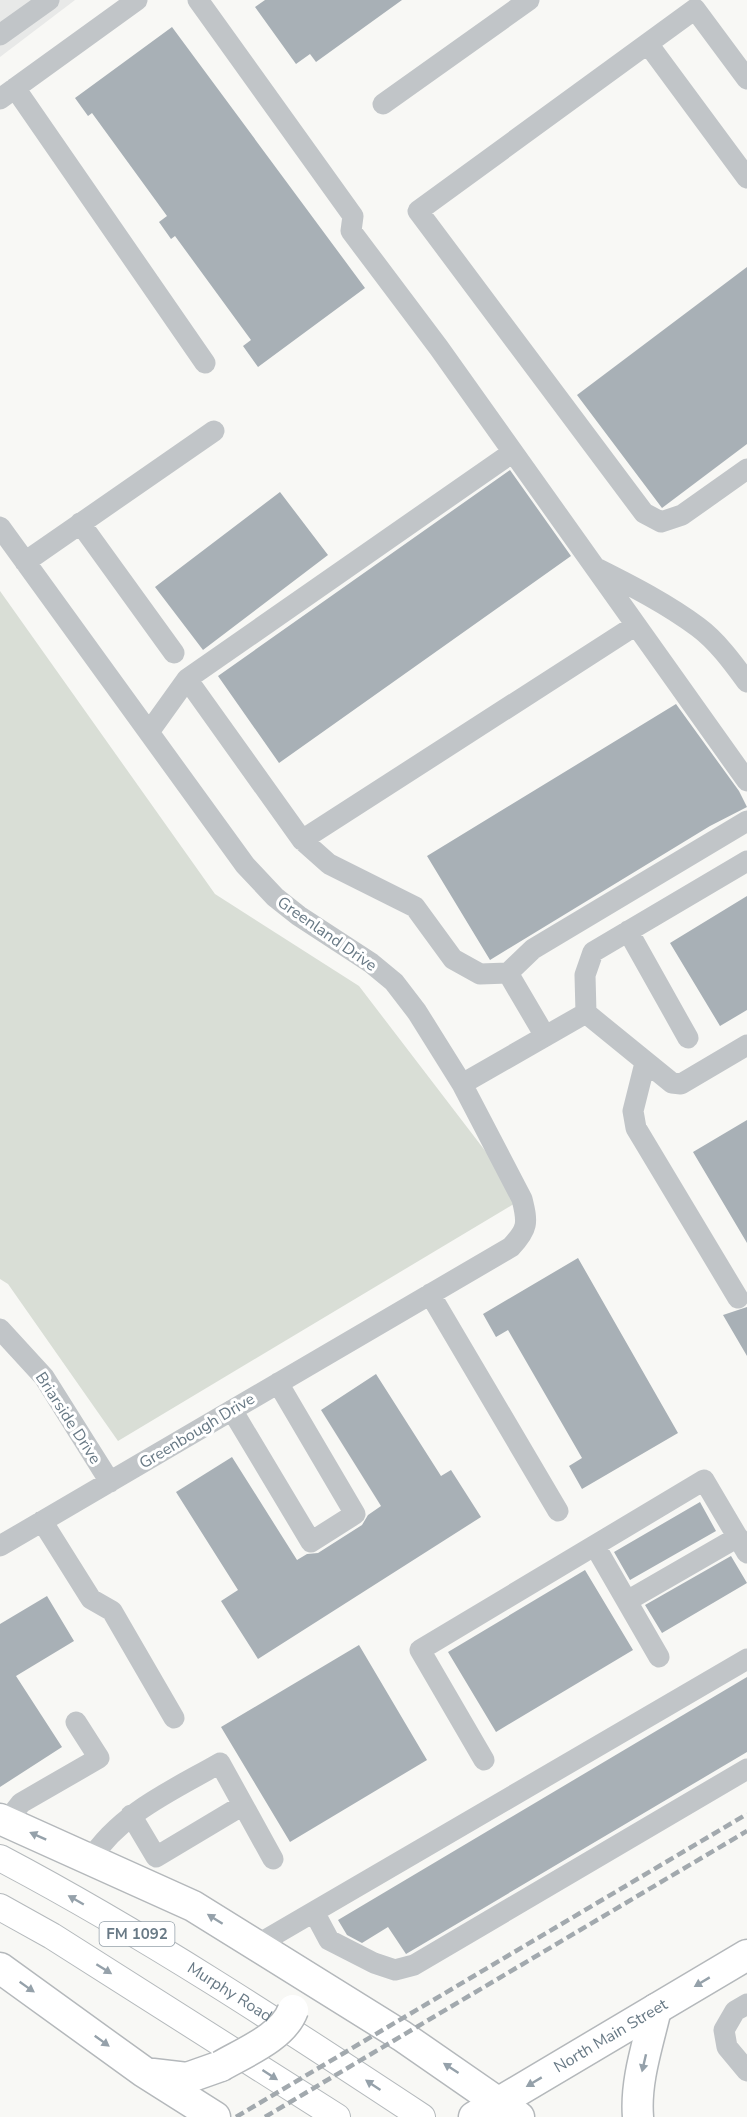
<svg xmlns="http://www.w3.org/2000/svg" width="747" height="2117" viewBox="0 0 747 2117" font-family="'Nunito Sans',sans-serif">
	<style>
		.built { fill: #e8e9e8 }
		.green { fill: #d9ded6 }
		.building { fill: #a8b0b6 }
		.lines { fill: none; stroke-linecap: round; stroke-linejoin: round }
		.major-casing { stroke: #b4b9bc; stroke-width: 28 }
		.highway-casing { stroke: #b4b8bb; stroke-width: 33 }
		.minor { stroke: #c1c5c8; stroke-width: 21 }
		.major { stroke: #fff; stroke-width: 26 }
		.highway { stroke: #fff; stroke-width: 30 }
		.rail { stroke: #a2a9ae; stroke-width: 4.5; stroke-dasharray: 9 4.5; stroke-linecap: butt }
		.highway-bridge-casing { stroke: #b4b8bb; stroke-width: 33; stroke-linecap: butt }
		.highway-bridge { stroke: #fff; stroke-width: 30 }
		.oneway { fill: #95a1aa }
		.labels { text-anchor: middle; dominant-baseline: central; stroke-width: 6; stroke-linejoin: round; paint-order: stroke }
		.shield { fill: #fff; stroke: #95a1aa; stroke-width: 1.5 }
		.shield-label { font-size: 15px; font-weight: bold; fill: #687985 }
		.street-label { font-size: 16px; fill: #687985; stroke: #fff }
	</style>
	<rect width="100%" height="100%" fill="#f8f8f5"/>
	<!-- built -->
	<path class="built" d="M0 0H75L0 57Z"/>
	<!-- green -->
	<path class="green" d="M0 591 215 894 359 986 522 1199 118 1441 8 1284 0 1279Z"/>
	<!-- building -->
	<path class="building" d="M265 0H402L316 62 310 54 296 64 255 7Z
		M172 27 365 288 258 367 243 346 251 340 175 236 171 239 159 222 167 216 92 113 88 116 75 98Z
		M747 267V444L662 508 577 395Z
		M510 470 571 556 279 763 218 676Z
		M280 492 328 555 203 650 155 587Z
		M676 704 739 791 747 807 710 826 490 960 427 856Z
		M747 896V1010L720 1026 670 943Z
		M747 1120V1243L693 1152Z
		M578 1258 678 1433 582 1489 569 1466 582 1458 508 1330 496 1337 483 1314Z
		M747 1307V1356L723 1315Z
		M376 1374 441 1476 451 1470 481 1517 258 1659 221 1601 238 1590 176 1492 232 1457 297 1560 307 1554 318 1553 362 1525 368 1515 381 1506 321 1410Z
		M700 1502 716 1531 630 1580 614 1552Z
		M731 1556 747 1583 662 1633 645 1605Z
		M585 1570 633 1650 496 1732 448 1652Z
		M47 1596 74 1641 16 1676 62 1747 0 1787V1624Z
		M359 1645 427 1760 290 1842 221 1727Z
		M747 1677V1752L406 1954 388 1927 362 1943 347 1935 338 1920Z"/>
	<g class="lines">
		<defs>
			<g id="major">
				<path id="s1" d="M0 1858C146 1935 284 2026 422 2117"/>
				<path d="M0 1907 52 1936 337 2117"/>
			</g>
			<g id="highway">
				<path d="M0 1819 193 1906 402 2036 519 2117"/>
				<path d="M0 1968 144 2072 215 2117"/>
				<path d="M153 2074 187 2078 221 2066"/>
				<path id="s2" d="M474 2117 747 1955"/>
				<path d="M638 2117C635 2081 648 2044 656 2009"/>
			</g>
		</defs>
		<!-- major casing -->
		<use href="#major" class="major-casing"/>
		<!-- highway casing -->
		<use href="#highway" class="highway-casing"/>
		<!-- minor -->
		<path class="minor" d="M198 0 353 216 351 231 439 348 747 781
			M0 35 49 0
			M648 44 747 178
			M747 79 695 9 418 211 644 513 661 522 682 515 747 469
			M15 88 205 363
			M0 99 137 0
			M383 104 529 0
			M80 523 174 653
			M0 527 245 865 275 897 299 916 371 963 394 982 417 1012 462 1084 522 1199C528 1223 528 1229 511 1247L0 1546
			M25 562 214 431
			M598 569C632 586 667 604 698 627 717 641 733 663 747 682
			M187 679 302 840 329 864 415 907 453 959 480 974 508 973 545 1036
			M149 732 187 679 513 452
			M302 840 636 625
			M747 861 593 952 585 975 586 1013 672 1083 681 1084 747 1045
			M628 931 688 1038
			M508 973 533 949 747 821
			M645 1063 633 1111 636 1128 738 1298
			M462 1084 586 1013
			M430 1294 558 1511
			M0 1329 44 1377 110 1482
			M232 1410 311 1542 355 1514 278 1383
			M42 1521 91 1599 112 1611 174 1718
			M595 1546 659 1657
			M627 1601 738 1537
			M484 1760 420 1650 704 1480 747 1553
			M131 1815 156 1857 243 1805
			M6 1822 21 1803 99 1758 76 1722
			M90 1860C120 1813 173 1790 220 1763L273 1859
			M314 1912 329 1940 374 1963 395 1970 414 1965 747 1769
			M257 1945 747 1659
			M747 2004 735 2011 724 2030 727 2047 747 2071"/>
		<!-- major -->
		<use href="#major" class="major"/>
		<!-- highway -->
		<use href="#highway" class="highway"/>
		<!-- rail -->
		<path class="rail" d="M236 2117 747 1814
			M265 2117 747 1831"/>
		<defs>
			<path id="highway-bridge" d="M221 2066C245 2052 283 2037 293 2010"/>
		</defs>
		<!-- highway-bridge casing -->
		<use href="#highway-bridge" class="highway-bridge-casing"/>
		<!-- highway-bridge -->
		<use href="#highway-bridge" class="highway-bridge"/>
	</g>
	<!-- one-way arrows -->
	<defs><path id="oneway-solid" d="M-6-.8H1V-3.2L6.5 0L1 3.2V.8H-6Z" transform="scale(1.5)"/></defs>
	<g class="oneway">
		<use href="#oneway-solid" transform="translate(38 1836) rotate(-156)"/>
		<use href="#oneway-solid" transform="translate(76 1900) rotate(-150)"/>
		<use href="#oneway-solid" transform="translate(215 1919) rotate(-148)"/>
		<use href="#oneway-solid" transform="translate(104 1969) rotate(32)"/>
		<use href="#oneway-solid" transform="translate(702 1982) rotate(149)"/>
		<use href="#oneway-solid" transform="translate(27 1987) rotate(35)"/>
		<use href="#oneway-solid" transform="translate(102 2041) rotate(36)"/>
		<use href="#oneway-solid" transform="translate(644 2063) rotate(103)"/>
		<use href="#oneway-solid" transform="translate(451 2068) rotate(-147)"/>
		<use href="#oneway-solid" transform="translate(270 2075) rotate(33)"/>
		<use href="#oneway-solid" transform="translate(534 2082) rotate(149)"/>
		<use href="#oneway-solid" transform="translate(373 2085) rotate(-146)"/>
	</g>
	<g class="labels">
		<!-- shield labels -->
		<rect class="shield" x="99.5" y="1922" width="75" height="24" rx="4.5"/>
		<g class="shield-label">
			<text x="137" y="1934">FM 1092</text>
		</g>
		<!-- street labels -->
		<g class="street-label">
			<text transform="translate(327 934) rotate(35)">Greenland Drive</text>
			<text transform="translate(68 1418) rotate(57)">Briarside Drive</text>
			<text transform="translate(197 1431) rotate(-31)">Greenbough Drive</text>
			<text stroke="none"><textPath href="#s1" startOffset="266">Murphy Road</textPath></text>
			<text stroke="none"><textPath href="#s2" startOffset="159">North Main Street</textPath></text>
		</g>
	</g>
</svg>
